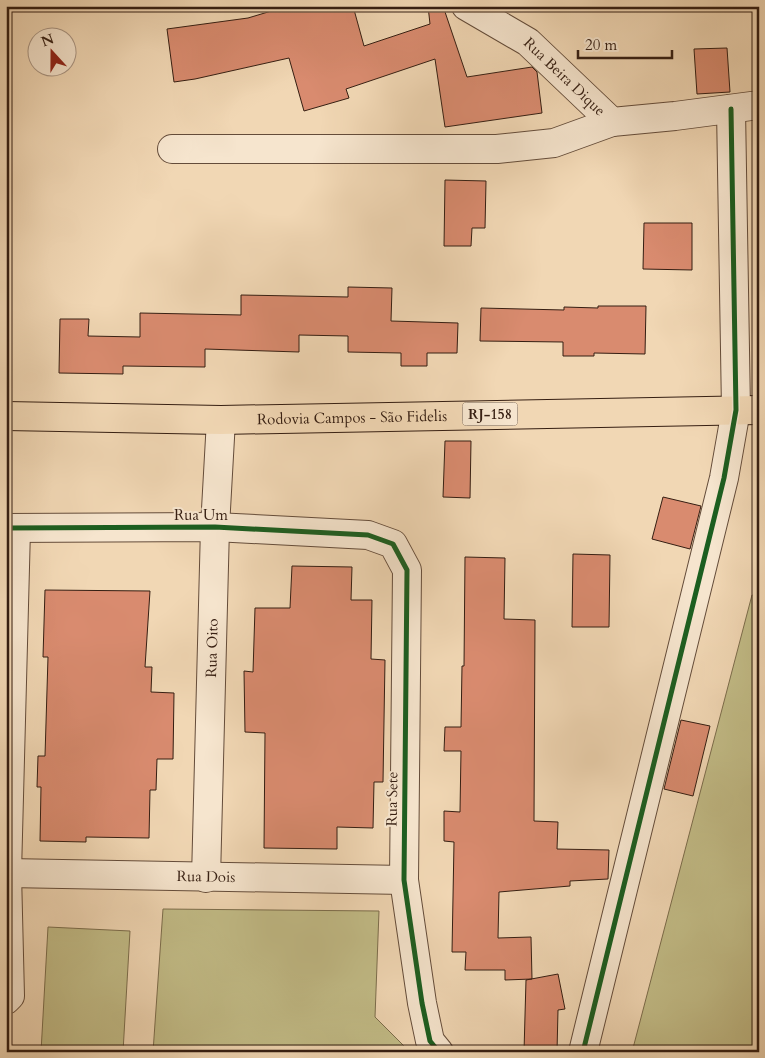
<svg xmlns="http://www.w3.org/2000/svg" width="765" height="1058" viewBox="0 0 765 1058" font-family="Cardo,serif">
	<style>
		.green { fill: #c2bc87; stroke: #7c6d4c }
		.building { fill: #d98b6f; stroke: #351e12 }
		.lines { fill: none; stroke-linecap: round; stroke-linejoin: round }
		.minor-casing { stroke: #644c3a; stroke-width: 30 }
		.major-casing { stroke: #351e12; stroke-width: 30 }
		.minor { stroke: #f6e5ce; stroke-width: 28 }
		.major { stroke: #f1d7b4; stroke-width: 28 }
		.cycleway-casing { stroke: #f6e5ce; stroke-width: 8 }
		.cycleway { stroke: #1b5e20; stroke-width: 5 }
		.labels { text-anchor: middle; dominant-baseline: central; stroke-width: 4; stroke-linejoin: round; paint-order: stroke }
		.shield { fill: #f6e5ce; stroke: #6f5a4a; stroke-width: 1 }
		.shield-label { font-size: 14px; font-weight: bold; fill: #351e12 }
		.street-label { font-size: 15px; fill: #351e12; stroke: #f6e5ce }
	</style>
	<rect width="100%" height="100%" fill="#f1d7b4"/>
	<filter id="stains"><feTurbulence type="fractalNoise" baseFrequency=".004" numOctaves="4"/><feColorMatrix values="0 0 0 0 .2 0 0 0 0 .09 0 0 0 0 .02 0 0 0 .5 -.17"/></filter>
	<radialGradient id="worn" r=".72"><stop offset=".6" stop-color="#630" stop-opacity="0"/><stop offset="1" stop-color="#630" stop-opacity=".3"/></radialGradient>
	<!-- green -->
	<path class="green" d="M752 595 759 597V1052H632Z
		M163 909 379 911 375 1017 410 1052H153Z
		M48 927 130 931 123 1052H41Z"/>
	<!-- building -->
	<path class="building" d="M288 6H353L364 46 430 24 428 6H443L467 77 532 67 537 72 542 113 445 127 435 59 346 89 349 98 304 111 289 58 195 79 174 82 167 29 248 18Z
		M727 48 730 92 697 94 694 49Z
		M445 180 486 181 485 228H472L471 246H444Z
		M644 223H692V270L643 269Z
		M348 287 392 288 391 321 458 323 457 353H427V366H401V353L348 352V336L299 335V352L205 349V367L123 366V374L59 373 60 319H89L88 336 140 337V313L241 315V295L348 297Z
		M598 306H646L645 354 594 353V356H563V342L480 341 481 308 564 310V307L598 308Z
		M445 441H471L470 498 443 497Z
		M663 497 701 506 690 549 652 539Z
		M573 554 610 555 609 627H572Z
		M465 557 505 558 504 619 535 620 534 821 558 822 557 849 609 850 608 879 570 881V886L499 892 498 938 531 937 532 979 505 980V970H465L466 952H452L454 842 444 841V811L460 812 461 751H444L445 727H461L462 666H464Z
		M292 566 352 567 351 600H372L371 659 385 660 383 782H374L373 828 337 827V849L264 848 265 733 245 732 244 671 253 672 255 608H290Z
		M45 590 150 591 145 667H152L151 692 174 693 173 759H157L156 790H150L149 838 86 837V842L40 841 41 787H37L38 756H45L48 657H43Z
		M681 720 710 726 693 796 664 789Z
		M558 974 565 1009 558 1010 557 1052H524L526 980Z"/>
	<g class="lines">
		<defs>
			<g id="minor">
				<path id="s1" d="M466 6 528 42 612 122 675 116 759 105"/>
				<path d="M172 149H497L554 143 612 122"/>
				<path d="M6 528 215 527 368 535 393 544 407 570 404 880 422 1003 430 1041 439 1052"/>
				<path id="s2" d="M7 873 404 880"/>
				<path id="s3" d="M206 878 215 527 221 420"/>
				<path d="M6 1000 10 996 7 873 16 529"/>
				<path d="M583 1052 724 478 736 410 731 109"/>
			</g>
			<g id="major">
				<path id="s4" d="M6 416 221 420 759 410"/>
			</g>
		</defs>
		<!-- minor casing -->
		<use href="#minor" class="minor-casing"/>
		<!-- major casing -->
		<use href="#major" class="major-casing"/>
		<!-- minor -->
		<use href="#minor" class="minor"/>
		<!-- major -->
		<use href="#major" class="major"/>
		<defs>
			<path id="cycleway" d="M6 528 215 527 368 535 393 544 407 570 404 880 422 1003 430 1041 439 1052
				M583 1052 724 478 736 410 731 109"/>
		</defs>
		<!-- cycleway casing -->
		<use href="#cycleway" class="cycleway-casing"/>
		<!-- cycleway -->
		<use href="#cycleway" class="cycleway"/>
	</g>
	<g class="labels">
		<!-- shield labels -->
		<rect class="shield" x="462.5" y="402.5" width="55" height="23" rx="4"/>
		<g class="shield-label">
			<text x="490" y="414">RJ-158</text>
		</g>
		<!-- street labels -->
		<g class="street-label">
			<text stroke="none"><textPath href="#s1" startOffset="122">Rua Beira Dique</textPath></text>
			<text stroke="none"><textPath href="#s4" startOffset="346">Rodovia Campos - São Fidelis</textPath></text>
			<text x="201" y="515">Rua Um</text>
			<text stroke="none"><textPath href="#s3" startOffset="230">Rua Oito</textPath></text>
			<text transform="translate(392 799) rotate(-89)">Rua Sete</text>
			<text stroke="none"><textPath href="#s2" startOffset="199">Rua Dois</textPath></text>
		</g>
	</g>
	<!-- margin -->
	<rect width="765" height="1058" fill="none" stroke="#f1d7b4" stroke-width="25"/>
	<rect x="8" y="8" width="750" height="1043" fill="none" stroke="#351e12" stroke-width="2.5"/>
	<rect x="12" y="12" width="740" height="1033" fill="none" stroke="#351e12"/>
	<!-- north arrow -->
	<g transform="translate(52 52) rotate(339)"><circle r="24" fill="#f6e5ce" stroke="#a99583"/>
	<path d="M0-4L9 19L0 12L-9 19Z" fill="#8f2418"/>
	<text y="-8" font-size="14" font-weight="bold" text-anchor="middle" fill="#351e12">N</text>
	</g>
	<!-- scale -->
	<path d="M578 50v8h94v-8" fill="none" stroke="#351e12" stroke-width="2.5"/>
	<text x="585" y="50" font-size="15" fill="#351e12" stroke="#f6e5ce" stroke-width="4" paint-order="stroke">20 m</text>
	<rect width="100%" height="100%" filter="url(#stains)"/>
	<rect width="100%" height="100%" fill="url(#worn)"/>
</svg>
